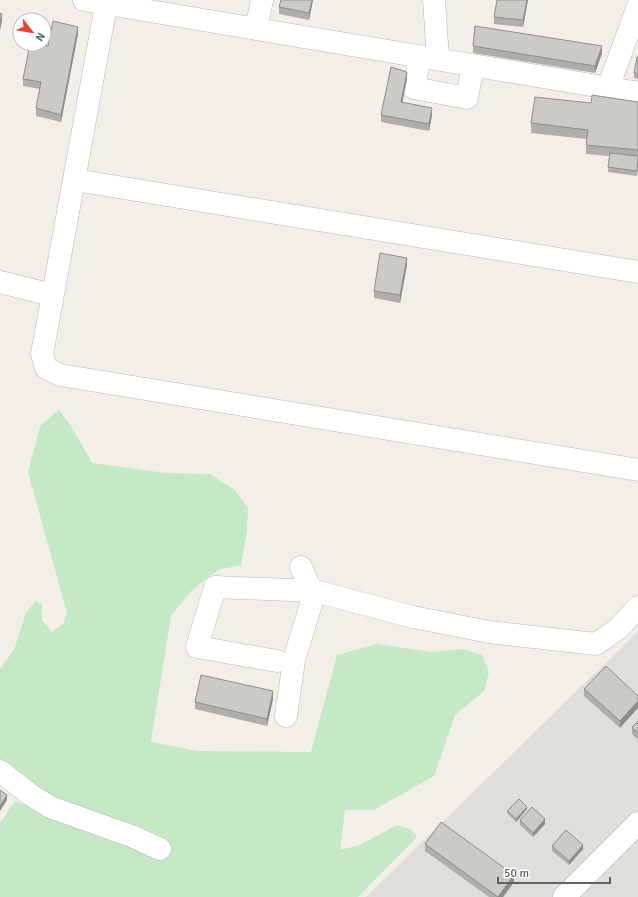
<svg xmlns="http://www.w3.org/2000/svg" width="638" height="897" viewBox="0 0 638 897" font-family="Signika,sans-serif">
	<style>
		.industrial { fill: #e0deda }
		.green { fill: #c5e8c5 }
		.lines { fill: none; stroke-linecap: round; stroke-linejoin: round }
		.minor-casing { stroke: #b5b8bc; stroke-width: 23 }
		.minor { stroke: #fff; stroke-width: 22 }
		.wall { fill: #afaea9 }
		.shaded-wall { fill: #8f8d8a }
		.building { fill: #cccac5; stroke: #8f8d8a }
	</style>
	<rect width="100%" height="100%" fill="#f1efe8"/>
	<!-- industrial -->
	<path class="industrial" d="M638 631V897H366Z"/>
	<!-- green -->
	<path class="green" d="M59 410 71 426 92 463 165 473 210 474 235 490 248 508 247 531 241 565 218 570 191 591 171 616 151 742 198 751 311 752 337 655 377 644 431 652 463 649 482 655 489 672 484 691 455 715 434 776 374 810H345L340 850 360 845 397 825 411 830 417 837 358 897H0V823L15 801 113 837 0 761V669L14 650 26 612 36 601 42 604V620L52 632 63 624 67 613 28 472 40 426Z"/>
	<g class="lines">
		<defs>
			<path id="minor" d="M84 0 638 93
				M107 0 42 354 46 368 60 375 638 470
				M434 0 438 59
				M256 29 262 0
				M420 56 414 88 467 98 473 65
				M608 88 638 6
				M75 180 638 272
				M0 282 52 295
				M301 567 309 586 315 591 413 617 489 632 596 644 619 628 638 607
				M277 661 197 647 215 587 315 591 294 660 286 716
				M0 771 31 795 50 807 134 837 160 849
				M564 897 638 823"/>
		</defs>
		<!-- minor casing -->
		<use href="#minor" class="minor-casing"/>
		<!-- minor -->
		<use href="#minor" class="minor"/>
	</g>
	<!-- wall -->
	<path class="wall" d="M281 0H313L309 20 279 14V7Z
		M528 0 523 27 494 24V17Z
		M78 34 61 122 36 116V108L40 89 23 86V79L48 46Z
		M473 46 602 53 595 73 473 53Z
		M638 57V79L634 78V73Z
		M407 79 402 103 432 115 429 131 381 122V115Z
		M638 102V165L637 176 608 172 609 156 586 154V139L531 133V123L591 103Z
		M407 265 400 303 374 298V291Z
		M584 689 638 696 620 728 584 696Z
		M273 699 267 726 195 709V702Z
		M638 721V740L632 734V727Z
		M527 809 516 822 507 813V811Z
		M520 820 545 824 533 837 520 825Z
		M425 844 514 882 503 897H489L425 851Z
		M552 846 583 849 569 865 552 851Z"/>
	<!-- shaded-wall -->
	<path class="shaded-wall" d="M312 0H313L309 20V13Z
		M527 0H528L523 27V20Z
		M2 14V21L0 30V23Z
		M78 27V34L61 122V115Z
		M602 46V53L595 73V66Z
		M407 72V79L401 109V102Z
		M432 108V115L429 131V124Z
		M407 258V265L400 303V295Z
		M273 691V699L267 726V719Z
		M638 701V708L620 728V721Z
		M7 795V800L0 811V806Z
		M527 807V809L516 822V819Z
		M545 819V824L533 837V833Z
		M583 845V849L569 865V861Z
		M514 875V882L503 897H498Z"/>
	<!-- building -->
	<path class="building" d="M281 0H312L309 13 279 7Z
		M497 0H527L523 20 494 17Z
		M0 13 2 14 0 23Z
		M53 21 78 27 61 115 36 108 41 82 23 79 30 44H39L48 46Z
		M475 26 602 46 595 66 473 46Z
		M637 57H638V74L634 73Z
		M391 67 407 72 401 102 432 108 429 124 381 115Z
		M592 95 638 102V150L586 145 588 130 531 123 535 97 591 103Z
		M610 153 638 156 637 171 608 167Z
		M380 253 407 258 400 295 374 291Z
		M606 666 638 696V701L620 721 584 689Z
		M201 675 273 691 267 719 195 702Z
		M638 721V733L632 727Z
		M0 790 7 795 0 806Z
		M519 799 527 807 516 819 507 811Z
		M532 807 545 819 533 833 520 820Z
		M441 822 514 875 498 897 425 844Z
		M566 830 583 845 569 861 552 846Z"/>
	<!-- north arrow -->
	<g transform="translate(32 32) rotate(121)"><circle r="19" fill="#ffffff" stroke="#bfc1c3"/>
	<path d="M0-3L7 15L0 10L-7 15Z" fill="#ea4335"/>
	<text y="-6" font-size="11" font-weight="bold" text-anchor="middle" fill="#5f6368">N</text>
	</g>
	<!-- scale -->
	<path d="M498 877v6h112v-6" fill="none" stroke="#5f6368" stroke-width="2"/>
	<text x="504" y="877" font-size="12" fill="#5f6368" stroke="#ffffff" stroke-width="3" paint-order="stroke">50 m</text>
</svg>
